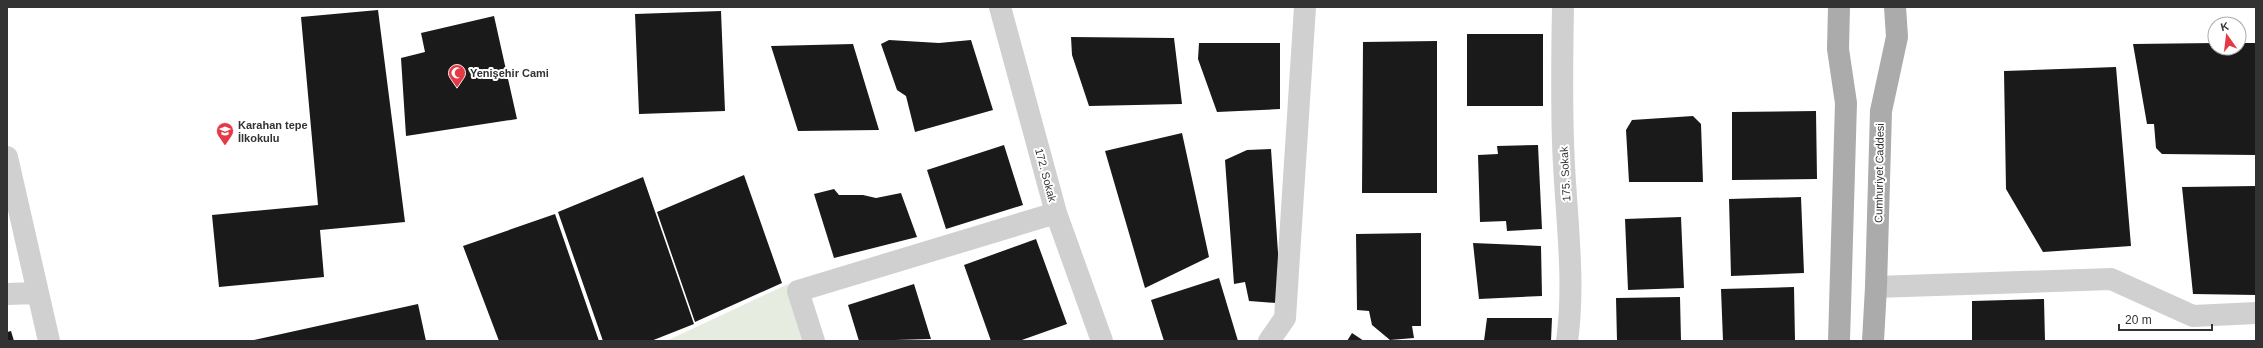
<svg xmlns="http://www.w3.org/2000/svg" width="2263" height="348" viewBox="0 0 2263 348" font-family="Helvetica,sans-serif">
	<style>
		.green { fill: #e6ecdf }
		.building { fill: #1a1a1a }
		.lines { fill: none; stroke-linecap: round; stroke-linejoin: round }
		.minor { stroke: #d0d0d0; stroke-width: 22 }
		.major { stroke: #ababab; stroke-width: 22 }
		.labels { text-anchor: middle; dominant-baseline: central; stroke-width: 4; stroke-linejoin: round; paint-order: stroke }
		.poi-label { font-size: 11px; font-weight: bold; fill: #333; stroke: #fff; text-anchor: start }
		.street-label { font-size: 11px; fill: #333; stroke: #fff }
	</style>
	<rect width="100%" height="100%" fill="#fff"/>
	<!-- green -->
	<path class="green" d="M788 284 807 341H666L677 336Z"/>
	<!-- building -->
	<path class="building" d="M378 10 405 222 320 230 324 277 219 287 212 215 318 205 301 17Z
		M721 11 725 111 639 114 635 14Z
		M494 16 517 119 406 136 401 58 425 52 421 33Z
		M1467 34H1543V106H1467Z
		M1071 37 1174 38 1182 104 1089 106 1072 55Z
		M889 40 939 43 971 40 993 110 915 132 906 96 897 90 881 44Z
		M1437 41V193H1362L1363 42Z
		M1199 43H1280V109L1217 112 1198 59Z
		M2215 43V48H2239V43H2256V155L2162 154 2156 148 2154 124H2147L2133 44Z
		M853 44 879 130 798 131 771 46Z
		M2116 67 2131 246 2043 252 2006 189 2004 71Z
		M1816 111 1817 179 1732 180V112Z
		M1693 116 1701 124 1703 182H1629L1626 130 1632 120Z
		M1182 133 1209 257 1145 288 1105 151Z
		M1004 145 1023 205 946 229 927 170Z
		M1538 145 1542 229 1507 231 1506 221 1480 222 1478 155 1498 154 1497 146Z
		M1271 149 1281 297 1276 303 1249 301 1245 282 1234 284 1225 160 1247 150Z
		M744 175 782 283 695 322 657 212Z
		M643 177 694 324 651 341H603L558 212Z
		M2256 186V295L2193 294 2182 187Z
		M834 189 839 195H863L876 198 901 193 917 237 834 258 814 194Z
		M1801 197 1804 273 1731 276 1729 199Z
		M555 214 599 341H499L463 246Z
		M1681 217 1684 288 1628 290 1625 219Z
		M1421 233V326H1412L1414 338 1390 340 1372 325 1369 311 1357 310 1356 234Z
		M1036 239 1067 324 1019 341H991L964 265Z
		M1473 243 1541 246 1542 296 1479 299Z
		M1219 278 1238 341H1164L1151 300Z
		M914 284 931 339 859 341 848 305Z
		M1794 287 1795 341H1723L1721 289Z
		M1680 297 1681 341H1617L1616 298Z
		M2044 299 2045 341H1972V301Z
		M418 304 426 341H254V340Z
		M1487 318H1552L1551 341H1484Z
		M11 331 14 341H7V332Z
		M1352 333 1364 341H1347Z"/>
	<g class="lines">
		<!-- minor -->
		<path class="minor" d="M1000 7 1056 213 1102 341
			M1563 7C1562 60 1561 112 1564 165 1567 223 1575 284 1567 341
			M7 157 49 341
			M1876 287 2111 279 2193 316 2256 313
			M7 294 37 293
			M814 341 798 291 1056 213
			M1269 341 1285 318 1305 7"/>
		<!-- major -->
		<path class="major" d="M1839 341 1846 103 1838 49 1839 7
			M1873 341 1876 287 1881 111 1897 37 1895 7"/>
	</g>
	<!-- icons -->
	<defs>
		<symbol id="mosque-pin" viewBox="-11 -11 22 30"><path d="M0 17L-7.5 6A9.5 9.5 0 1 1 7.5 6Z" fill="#e63946" stroke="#fff"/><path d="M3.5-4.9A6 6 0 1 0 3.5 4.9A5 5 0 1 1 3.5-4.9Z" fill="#fff"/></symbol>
		<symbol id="school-pin" viewBox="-11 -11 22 30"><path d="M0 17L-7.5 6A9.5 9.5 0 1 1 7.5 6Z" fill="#e63946" stroke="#fff"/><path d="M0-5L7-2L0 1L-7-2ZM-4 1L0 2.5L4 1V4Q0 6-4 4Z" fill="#fff"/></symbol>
	</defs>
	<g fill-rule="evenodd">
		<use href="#mosque-pin" x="447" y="63" width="20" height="27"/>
		<use href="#school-pin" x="215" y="121" width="20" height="27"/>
	</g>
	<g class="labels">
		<!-- poi labels -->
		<g class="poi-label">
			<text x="470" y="73">Yenişehir Cami</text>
			<text x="238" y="125">Karahan tepe<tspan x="238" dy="13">İlkokulu</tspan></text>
		</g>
		<!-- street labels -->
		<g class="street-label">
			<text transform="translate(1879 173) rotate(-89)">Cumhuriyet Caddesi</text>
			<text transform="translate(1565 174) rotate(-93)">175. Sokak</text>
			<text transform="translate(1046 175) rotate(75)">172. Sokak</text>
		</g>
	</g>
	<!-- border -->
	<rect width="2263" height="348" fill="none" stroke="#333333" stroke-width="16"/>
	<!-- north arrow -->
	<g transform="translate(2227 36) rotate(346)"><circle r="19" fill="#ffffff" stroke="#adadad"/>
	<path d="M0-3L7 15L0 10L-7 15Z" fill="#e63946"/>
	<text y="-6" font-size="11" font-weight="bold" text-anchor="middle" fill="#333333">K</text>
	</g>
	<!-- scale -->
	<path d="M2119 324v6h93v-6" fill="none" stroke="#333333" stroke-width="2"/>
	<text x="2125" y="324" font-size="12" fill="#333333" stroke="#ffffff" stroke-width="3" paint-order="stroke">20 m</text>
</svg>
